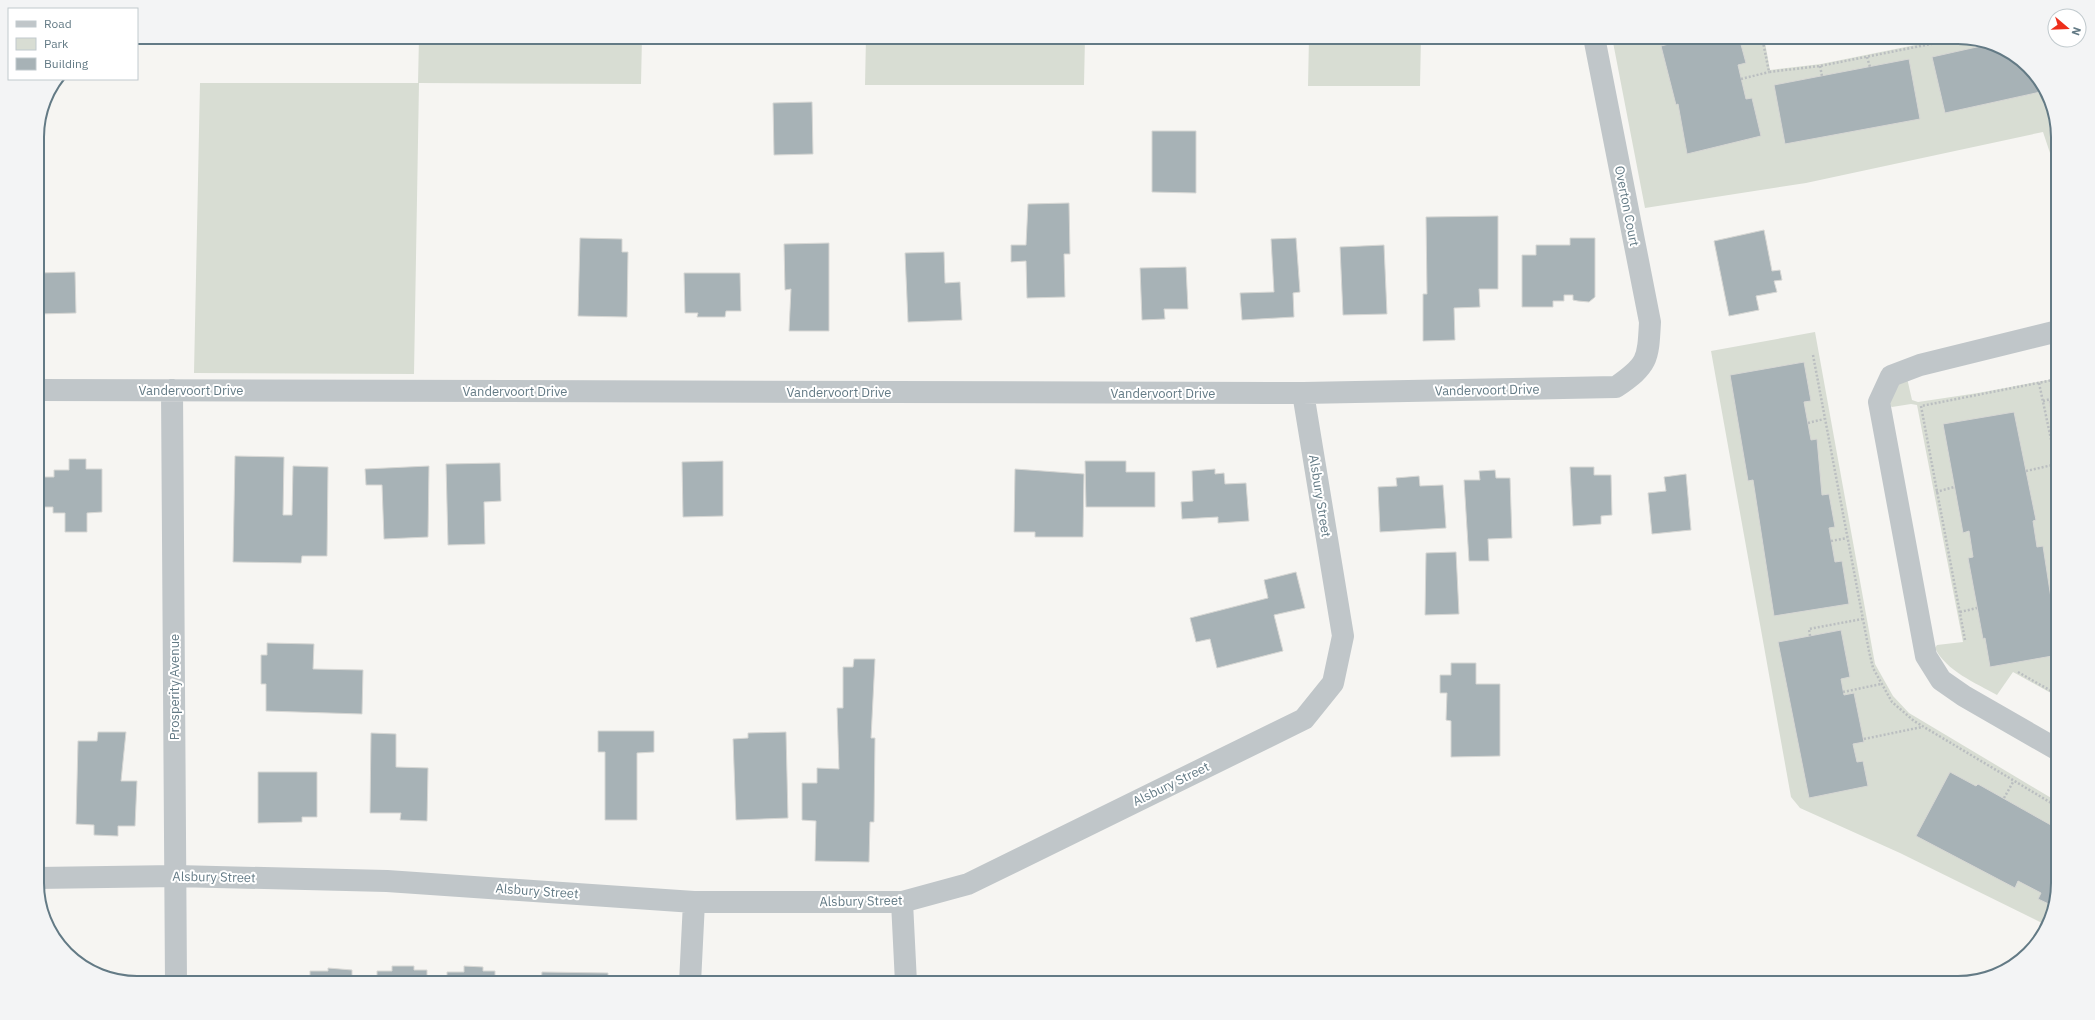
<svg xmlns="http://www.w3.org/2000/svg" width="2095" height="1020" viewBox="0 0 2095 1020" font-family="'IBM Plex Sans',sans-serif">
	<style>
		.green { fill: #d8ddd3 }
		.building { fill: #a7b2b6; stroke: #d7d7d4 }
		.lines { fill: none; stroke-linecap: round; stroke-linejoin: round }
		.path { stroke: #babec0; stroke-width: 2.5; stroke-dasharray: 2 2; stroke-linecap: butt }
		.minor { stroke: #c0c6c9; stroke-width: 22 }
		.labels { text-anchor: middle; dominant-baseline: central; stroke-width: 4; stroke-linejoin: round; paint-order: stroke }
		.street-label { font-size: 13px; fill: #637a85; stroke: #fff }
		.rim { fill: none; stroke: #637a85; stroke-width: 2 }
	</style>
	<rect width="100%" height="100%" fill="#f6f5f2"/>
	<!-- green -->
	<path class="green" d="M419 37H642L641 84 419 83 414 374 194 373 200 83H418Z
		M866 37H1085L1084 85H865Z
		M1309 37H1421L1420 86H1308Z
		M1612 37H1764L1770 70 1821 64 1955 37 2002 47 2041 82 2058 131V177L2043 132 1806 183 1645 208Z
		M1815 332 1875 664 1893 696 1909 713 2058 802V883L2048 926 1900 853 1800 808 1791 797 1711 351Z
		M1907 378 1912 400 1918 402 1978 393 2058 378V697L2013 672 1997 695C1976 683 1946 671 1935 648L1937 645 1963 642 1917 405 1911 404 1892 407 1889 405 1894 391 1902 379Z"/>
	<!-- building -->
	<path class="building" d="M1667 37H1739L1746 63 1738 65 1746 99 1752 98 1761 136 1687 154 1678 104 1676 105 1661 46 1669 44Z
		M1990 44 2002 47 2041 82 2045 91 1945 113 1932 57Z
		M1909 59 1920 119 1785 144 1774 85Z
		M812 102 813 154 774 155 773 103Z
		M1152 131H1196V193L1152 192Z
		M1069 203 1070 254H1064L1065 297 1027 298 1026 261 1011 262V245H1026L1028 204Z
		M1498 216V289H1479L1480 307 1454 308 1455 340 1423 341V294H1427L1426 217Z
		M1764 230 1772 271 1780 270 1782 280 1774 281 1777 292 1756 296 1759 310 1729 316 1714 241Z
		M580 238 622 239V252H628L627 317 578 316Z
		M1296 238 1300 292 1293 293 1294 317 1242 320 1240 293 1274 292 1271 239Z
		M1570 238H1595V297L1589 302 1578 301 1573 300V295H1564V301H1553V307H1522V255H1536V245H1570Z
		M829 243V331H789L791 289 785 290 784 244Z
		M1384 245 1387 314 1343 315 1340 247Z
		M944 252 945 283 960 282 962 320 908 322 905 253Z
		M1186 267 1188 309H1164L1165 319 1142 320 1140 268Z
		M75 272 76 313 37 314V273Z
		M684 273H740L741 311H726L725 317H697L698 313H685Z
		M1804 362 1811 401 1804 402 1811 440 1817 439 1822 495 1829 494 1835 527 1829 528 1835 562 1842 561 1849 604 1774 616 1753 480 1748 481 1730 375Z
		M2058 400V456L2049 401Z
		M2014 412 2036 520 2033 521 2037 547 2043 546 2058 644V655L1990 667 1985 638 1983 639 1968 558 1973 557 1969 531 1963 533 1943 424Z
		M235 456 284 457 283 515H292L293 466 328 467 327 556H302L301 563 233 562Z
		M69 459H86V469H102V512L87 513V532H65V513H53V507H37V477H54V470H69Z
		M723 461V516L683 517 682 462Z
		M1085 461H1126V472H1155V507H1086Z
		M500 463 501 501 484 502 485 544 448 545 446 464Z
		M429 466 428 537 384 539 382 485H366L365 469Z
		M1570 467H1594V475H1611L1612 515 1601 516V524L1573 526Z
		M1015 469 1084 474 1083 537H1035V532H1014Z
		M1215 469V474L1224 473 1225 484 1246 483 1249 521 1218 523V517L1182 519 1181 502 1193 501 1192 471Z
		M1495 470 1496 478H1510L1512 538 1488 539 1489 561H1469L1464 480H1480L1479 471Z
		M1686 474 1691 530 1652 534 1648 493 1666 491 1664 477Z
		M1419 476 1420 486 1443 485 1446 528 1380 532 1378 487 1397 486 1396 478Z
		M1456 552 1459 614 1425 615 1426 553Z
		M1296 572 1305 608 1274 615 1283 651 1217 668 1210 639 1196 642 1190 618 1268 598 1264 580Z
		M1841 630 1850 677 1841 679 1844 695 1854 693 1864 742 1853 744 1857 762 1863 761 1868 786 1809 798 1778 642Z
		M267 643 314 644 313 669 363 670 362 714 266 711V684H261V655H267Z
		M854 659H875L871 738H875L874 822H870L869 862 815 861 816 821 802 820V783H817V768L839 769 837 708H843V667H853Z
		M1451 663H1476V684H1500V756L1451 757V721L1446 720 1447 693H1440V675H1451Z
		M598 731H654V752L637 753V820H605V752H598Z
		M98 732H126L121 781H137L135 826H118V836L94 835V825L76 824 78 741H97Z
		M786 732 788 818 736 820 733 739 748 738V733Z
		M371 733 396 734V767L428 768 427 821 400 820 401 813H370Z
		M258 772H317V817H302V822L258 823Z
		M1950 772 1976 786 1978 784 2058 829V883L2053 906 2038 899 2041 893 2018 881 2015 888 1916 836Z
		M392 966H414V970H427V983H377V971H392Z
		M464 966 483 967V971H495V983H447V972H464Z
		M328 968 352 970V983H310V971H328Z
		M542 972 608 973V983H541Z"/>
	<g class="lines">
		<!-- path -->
		<path class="path" d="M1762 37 1769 72 1820 66 1961 38
			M1978 42 1979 47
			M1867 57 1870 67
			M1820 66 1822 76
			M1741 79 1769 72
			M1813 355 1869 651 1873 668 1892 702 1914 721 2058 807
			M2039 383 2058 472
			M2043 401 2058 397
			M1808 423 1824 419
			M2049 431 2054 430
			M2026 471 2057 464
			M1936 492 1954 487
			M1831 541 1847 538
			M1960 612 1977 608
			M1810 636 1809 629 1862 619
			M1965 640 1921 406 2058 379
			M2018 672 2058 695
			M1843 692 1881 684
			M1864 739 1922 727
			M2004 798 2013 782"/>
		<!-- minor -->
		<path class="minor" d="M2058 331 1920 365 1891 376 1879 402 1926 656 1941 680 1964 696 2058 750
			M37 390 1303 393 1616 387C1648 365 1648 360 1650 322L1594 37
			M172 390 176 983
			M37 878 176 876 387 881 694 902H902L968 884 1304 719 1333 683 1343 636 1303 393
			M902 902 906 983
			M690 983 694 902"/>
	</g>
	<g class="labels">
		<!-- street labels -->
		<g class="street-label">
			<text transform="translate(1627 206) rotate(79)">Overton Court</text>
			<text x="191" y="390">Vandervoort Drive</text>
			<text transform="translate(1487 390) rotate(-1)">Vandervoort Drive</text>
			<text x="515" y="391">Vandervoort Drive</text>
			<text x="839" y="392">Vandervoort Drive</text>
			<text x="1163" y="393">Vandervoort Drive</text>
			<text transform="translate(1320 496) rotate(81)">Alsbury Street</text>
			<text transform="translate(174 687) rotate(-90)">Prosperity Avenue</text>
			<text transform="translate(1171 784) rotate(-26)">Alsbury Street</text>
			<text transform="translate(214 877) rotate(1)">Alsbury Street</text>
			<text transform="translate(537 891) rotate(4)">Alsbury Street</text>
			<text transform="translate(861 901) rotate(-1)">Alsbury Street</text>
		</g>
	</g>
	<!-- crop -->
	<path d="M0 0H2095V1020H0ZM137 44H1958A93 93 0 0 1 2051 137V883A93 93 0 0 1 1958 976H137A93 93 0 0 1 44 883V137A93 93 0 0 1 137 44Z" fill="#f3f4f5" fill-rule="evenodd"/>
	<path class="rim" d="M137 44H1958A93 93 0 0 1 2051 137V883A93 93 0 0 1 1958 976H137A93 93 0 0 1 44 883V137A93 93 0 0 1 137 44Z"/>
	<!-- legend -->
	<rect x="8" y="8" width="130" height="72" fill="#ffffff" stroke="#c1cace"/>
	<rect x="16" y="21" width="20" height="6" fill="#c0c6c9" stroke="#c1cace"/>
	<text x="44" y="28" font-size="12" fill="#637a85">Road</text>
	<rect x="16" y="38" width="20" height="12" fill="#d8ddd3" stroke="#c1cace"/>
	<text x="44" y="48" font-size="12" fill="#637a85">Park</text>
	<rect x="16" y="58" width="20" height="12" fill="#a7b2b6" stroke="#c1cace"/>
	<text x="44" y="68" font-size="12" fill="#637a85">Building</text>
	<!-- north arrow -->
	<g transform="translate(2067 28) rotate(109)"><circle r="19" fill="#ffffff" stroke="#c1cace"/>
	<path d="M0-3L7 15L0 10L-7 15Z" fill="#ed2e1b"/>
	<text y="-6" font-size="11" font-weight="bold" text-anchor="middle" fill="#637a85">N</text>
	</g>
</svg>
